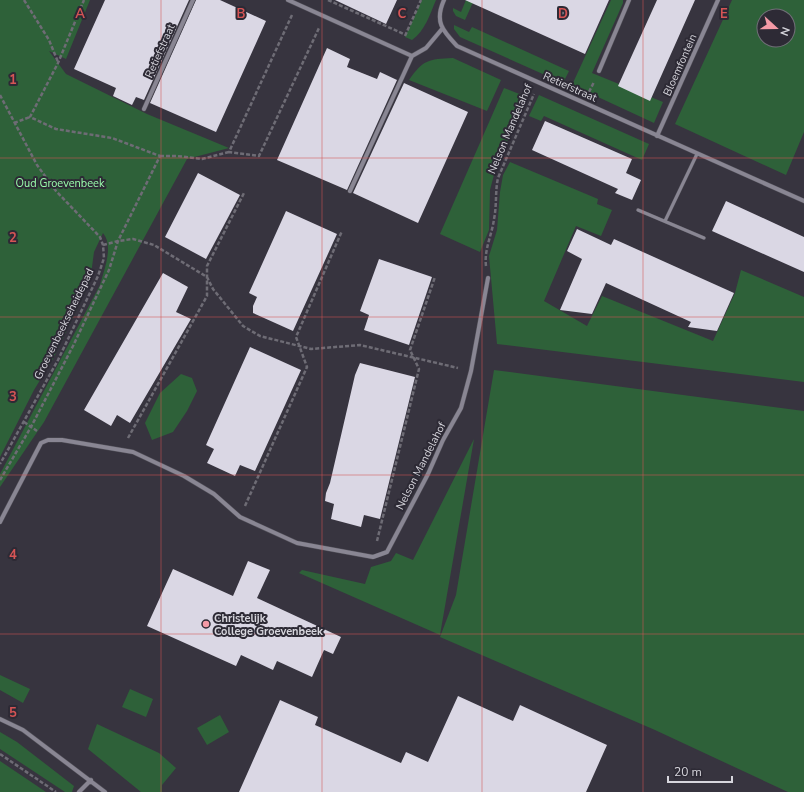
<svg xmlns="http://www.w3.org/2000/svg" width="804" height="792" viewBox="0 0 804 792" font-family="'Nunito Sans',sans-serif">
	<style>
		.green { fill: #2e6139; fill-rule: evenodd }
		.building { fill: #dad7e4 }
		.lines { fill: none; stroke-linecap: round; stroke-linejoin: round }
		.service-casing { stroke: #525059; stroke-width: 4 }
		.minor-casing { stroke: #525059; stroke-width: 5 }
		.path { stroke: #6e6c75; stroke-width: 2.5; stroke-dasharray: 4 2; stroke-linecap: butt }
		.service { stroke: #898693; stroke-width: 3 }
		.minor { stroke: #898693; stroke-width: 4 }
		.grid { fill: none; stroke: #d65455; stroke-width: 1; stroke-opacity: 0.55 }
		.poi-dot { fill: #f49aa6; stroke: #2d2a35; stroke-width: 1.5 }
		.labels { text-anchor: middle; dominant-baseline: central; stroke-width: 4; stroke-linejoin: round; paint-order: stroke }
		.street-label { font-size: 11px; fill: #d7d6dd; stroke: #2d2a35 }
		.park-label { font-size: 11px; fill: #99fcab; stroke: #2d2a35 }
		.poi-label { font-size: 11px; font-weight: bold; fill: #d7d6dd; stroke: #2d2a35; text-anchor: start }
		.grid-label { font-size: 13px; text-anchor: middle; font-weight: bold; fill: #d65455; stroke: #2d2a35; stroke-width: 4; stroke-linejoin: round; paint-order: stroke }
	</style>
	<rect width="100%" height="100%" fill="#37343f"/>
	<!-- green -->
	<path class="green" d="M0 0H90L66 59 49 51 66 74 147 114 229 148 187 159 44 422 0 487V474L100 285C104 270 114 246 103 233L94 252 90 282 53 359 34 390 0 457Z
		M422 0H436C430 14 425 31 412 40L405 37Z
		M466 0H474L465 20 456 16 453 11V8L461 12Z
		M611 0H623V3L592 73 663 102 654 123 572 85Z
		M732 0H804V132L786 175 675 124ZM764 16H788V40H764Z
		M454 25 469 32 472 27 569 71 563 83 460 37 454 29Z
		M453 58 501 80 487 111 409 80C423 60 428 59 453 58Z
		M504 88 527 97 495 171 490 190 489 230 480 252 440 234Z
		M539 95 649 144 642 160 544 116 541 121 529 116Z
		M510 162 598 199 597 204 612 210 601 236 576 226 544 301 587 326 602 296 713 341 735 293 741 270 804 297V382L497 344 489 256 497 230 500 192 503 175Z
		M494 370 804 411V792H788L655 730 440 637 456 595Z
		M181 374 192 378 197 391 187 411 173 432 152 440 145 423 160 393Z
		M474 439 440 635 299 573 302 570 365 584 371 567 391 561 396 553 413 560Z
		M0 675 30 689 23 703 0 690Z
		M130 689 153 699 146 717 122 707Z
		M220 715 229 732 207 745 197 728Z
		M97 724 159 753 176 768 162 785V792H141L88 749Z
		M0 732 17 742 74 786 72 792H65L0 749Z
		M0 761 46 792H0Z"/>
	<!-- building -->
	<path class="building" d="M105 0H189L144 100 136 97 132 105 113 96 116 88 74 69Z
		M196 0H220L266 21 216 132 150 103Z
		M335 0H397L386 24Z
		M465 0H609L585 54Z
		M657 0H695L650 101 618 86Z
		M327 48 350 59 347 67 377 79 380 72 397 80 347 190 277 160Z
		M404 83 468 112 418 223 353 193Z
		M545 121 632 159 626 173 641 180 632 200 615 193 618 189 532 150Z
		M198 173 240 195 206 259 165 237Z
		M726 201 804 237V272L712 231Z
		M286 211 337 234 293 331 253 313V306L257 297 249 293Z
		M577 229 611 245 614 239 734 293 717 331 688 327 691 322 606 283 592 314 560 310 582 259 567 251Z
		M379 259 432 277 409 345 364 330 369 315 360 311Z
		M163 273 188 287 176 312 191 319 130 423 117 415 111 426 84 410Z
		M250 347 301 370 255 471 240 465 235 476 207 463 214 449 206 445Z
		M360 363 415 377 380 519 364 515 361 527 331 519 334 504 325 501 326 493 330 483 355 375Z
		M248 561 270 570 257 598 341 637 333 654 324 650 312 677 277 661 273 670 241 655 236 666 147 626 173 569 233 596Z
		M458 696 513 721 520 705 607 745 586 792H239L280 700 318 717 315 725 401 763 406 752 428 762Z"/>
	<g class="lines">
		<defs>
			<path id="service" d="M638 210 704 238
				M665 221 697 154"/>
			<path id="minor" d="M288 0 412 56
				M444 0C434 22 443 31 457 46L804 201
				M599 71 629 0
				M144 109 193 0
				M657 136 718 0
				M350 191 412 56 426 48 442 29
				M0 522 41 443 48 440H62L133 452 184 476 214 494 240 517 297 543 373 557 387 552 428 474 443 440 461 408 471 371 488 278
				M0 719 23 730 105 792
				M79 792 91 780"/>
		</defs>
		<!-- service casing -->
		<use href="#service" class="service-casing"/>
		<!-- minor casing -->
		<use href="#minor" class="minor-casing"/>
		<!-- path -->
		<path class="path" d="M24 0 49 40 58 62
			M328 0 406 35
			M292 15 229 152 259 156 319 28
			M405 36 421 0
			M589 92 594 82
			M0 95 37 165 56 191 100 237 103 245 104 258 98 276 58 360 0 464
			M14 123 30 117
			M160 156H177L202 159 229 152
			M103 245 118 241 133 239 154 245 207 277 213 289 243 326 260 336 311 349 360 345 458 368
			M486 266C484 249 492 235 494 219 497 205 495 191 498 178L534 94
			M24 422 37 431
			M128 438 207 296V266L244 193
			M0 480 31 427 73 346 109 270 118 241 160 156 112 138 56 129 30 117 58 63 84 0
			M245 506 307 367 296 337 342 231
			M377 541 419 369 410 350 435 277
			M0 754 56 792"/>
		<!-- service -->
		<use href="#service" class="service"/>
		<!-- minor -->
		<use href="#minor" class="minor"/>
	</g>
	<!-- grid -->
	<path class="grid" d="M161 0V792M322 0V792M482 0V792M643 0V792M0 158H804M0 317H804M0 475H804M0 634H804"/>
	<!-- markers -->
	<circle class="poi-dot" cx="206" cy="624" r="4"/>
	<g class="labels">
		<!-- street labels -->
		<g class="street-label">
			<text transform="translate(160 51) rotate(-66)">Retiefstraat</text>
			<text transform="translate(680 65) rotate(-66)">Bloemfontein</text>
			<text transform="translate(570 87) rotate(24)">Retiefstraat</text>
			<text transform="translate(510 129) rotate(-67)">Nelson Mandelahof</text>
			<text transform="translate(64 324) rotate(-64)">Groevenbeekseheidepad</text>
			<text transform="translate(421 466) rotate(-63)">Nelson Mandelahof</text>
		</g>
		<!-- park labels -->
		<g class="park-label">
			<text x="60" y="183">Oud Groevenbeek</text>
		</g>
		<!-- poi labels -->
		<g class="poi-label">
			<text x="214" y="618">Christelijk<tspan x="214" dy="13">College Groevenbeek</tspan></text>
		</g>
	</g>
	<g class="grid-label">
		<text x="80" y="18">A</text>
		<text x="241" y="18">B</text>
		<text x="402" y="18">C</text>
		<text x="563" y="18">D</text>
		<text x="724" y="18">E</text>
		<text x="13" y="84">1</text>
		<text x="13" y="242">2</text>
		<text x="13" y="401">3</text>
		<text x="13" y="559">4</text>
		<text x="13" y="717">5</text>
	</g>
	<!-- north arrow -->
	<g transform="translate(776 28) rotate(111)"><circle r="19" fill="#2d2a35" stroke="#716f78"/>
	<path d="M0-3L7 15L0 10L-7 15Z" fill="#f49aa6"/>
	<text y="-6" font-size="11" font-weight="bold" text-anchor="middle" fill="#d7d6dd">N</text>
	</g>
	<!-- scale -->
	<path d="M668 776v6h64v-6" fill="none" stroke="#d7d6dd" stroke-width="2"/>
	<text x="674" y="776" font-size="12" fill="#d7d6dd" stroke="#2d2a35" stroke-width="3" paint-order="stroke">20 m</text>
</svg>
